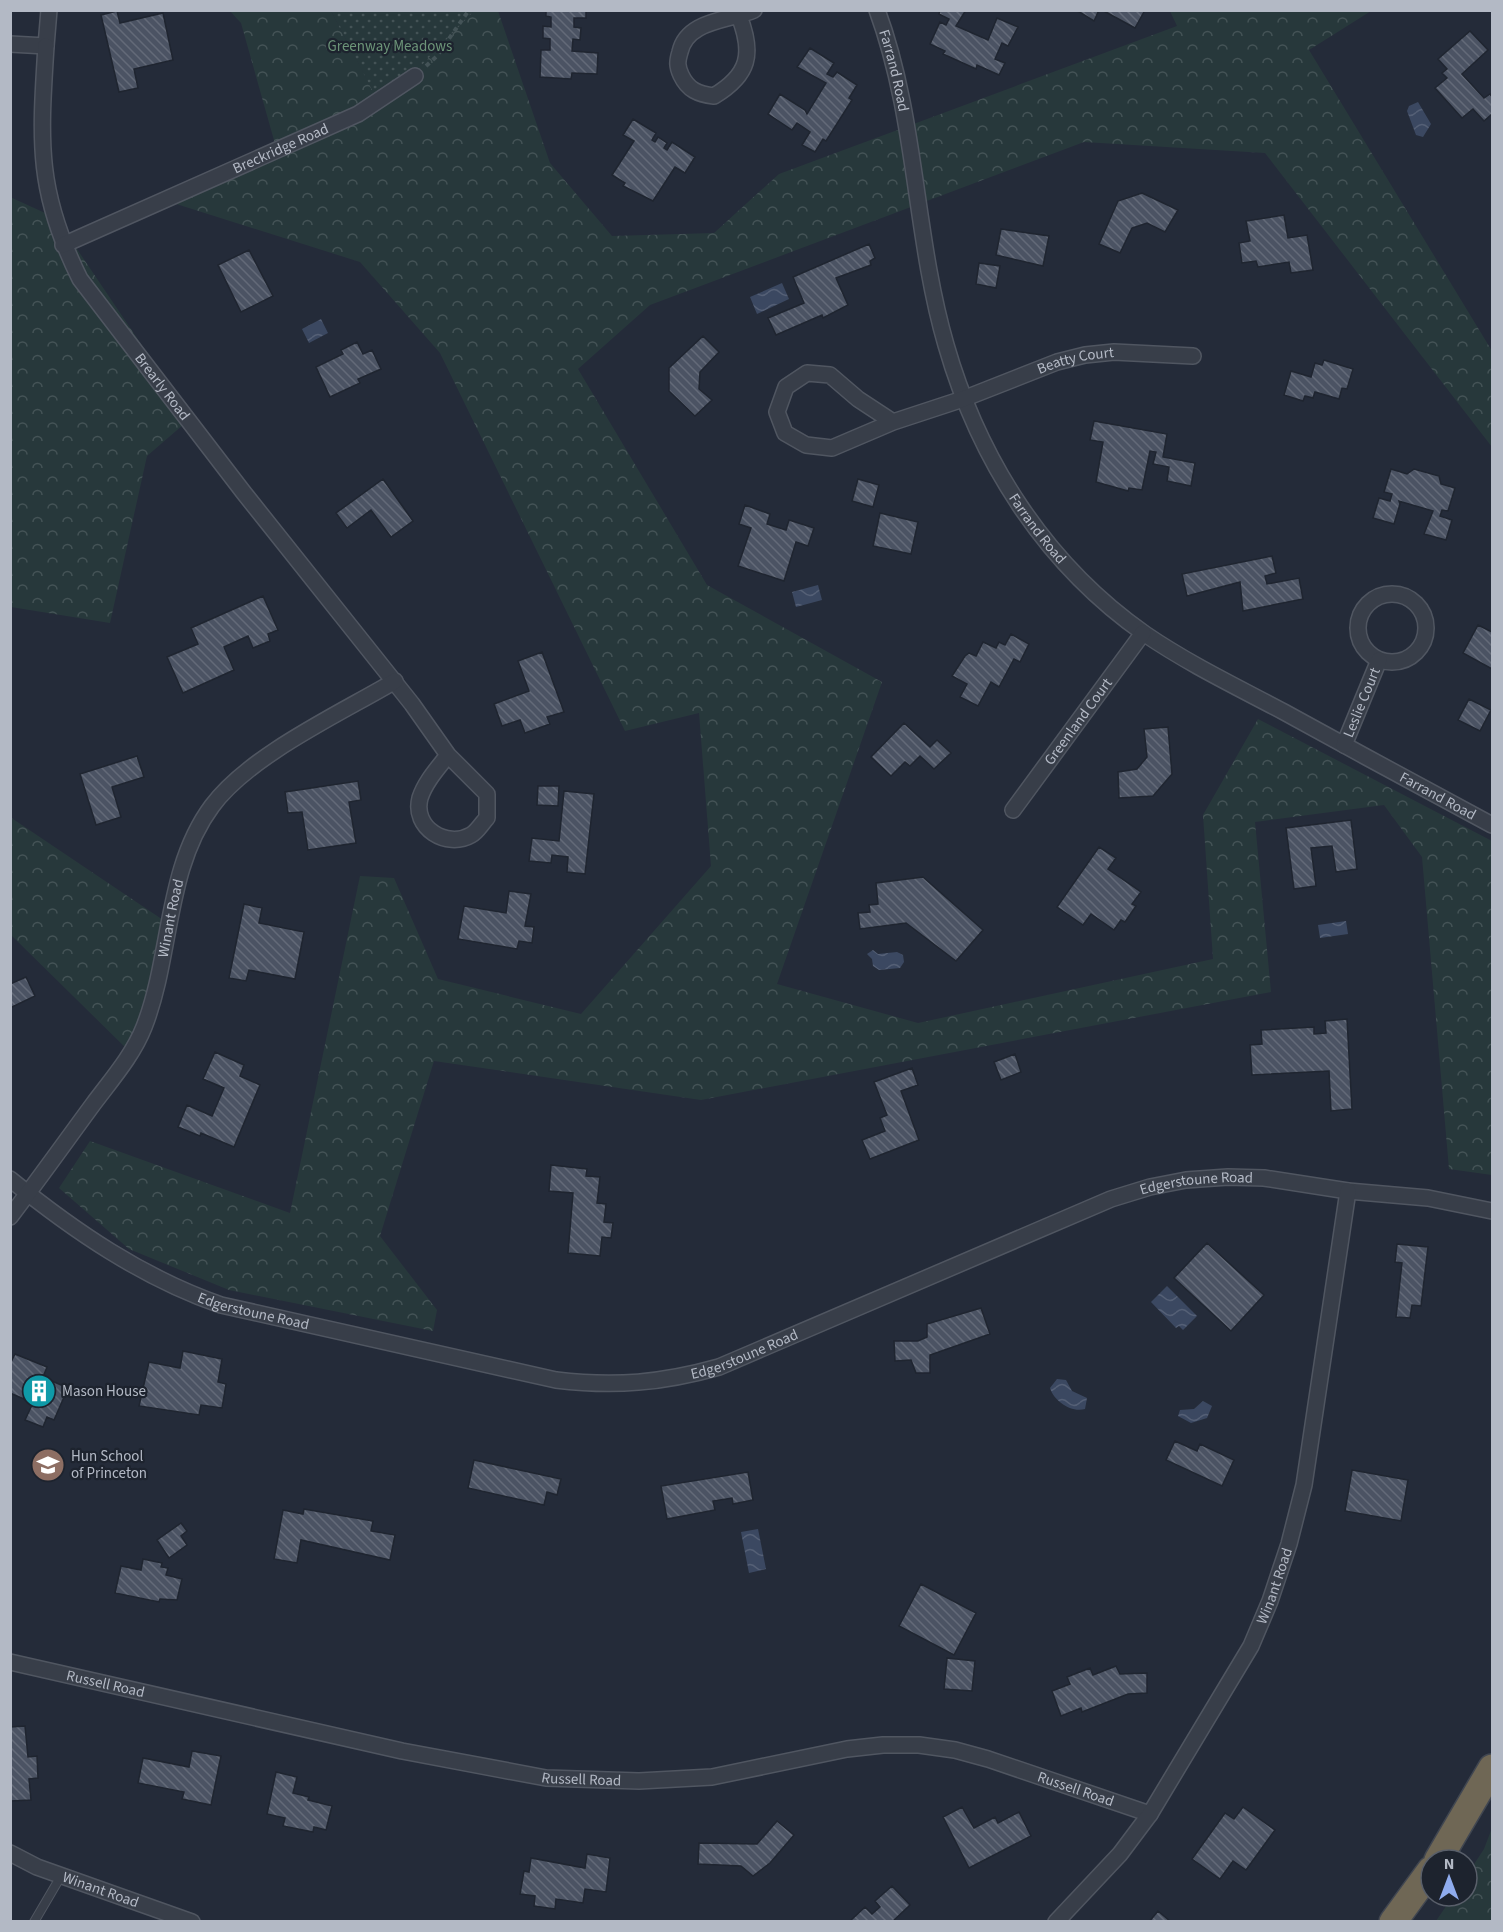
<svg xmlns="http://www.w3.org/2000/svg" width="1503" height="1932" viewBox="0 0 1503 1932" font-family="'Source Sans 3',sans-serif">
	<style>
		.forest { fill: url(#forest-crowns) }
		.park { fill: url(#park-dots) }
		.water { fill: url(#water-waves) }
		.building { fill: url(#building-back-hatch); stroke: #1f2530; stroke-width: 1.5 }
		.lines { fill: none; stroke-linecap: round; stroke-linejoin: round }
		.lane-casing { stroke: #505661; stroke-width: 10 }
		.street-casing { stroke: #505661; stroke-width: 18 }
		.highway-casing { stroke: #404651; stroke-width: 30 }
		.path { stroke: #445357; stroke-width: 4; stroke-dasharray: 4.5 4.5; stroke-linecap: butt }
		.lane { stroke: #383e49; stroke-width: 8 }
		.street { stroke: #383e49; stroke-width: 15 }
		.highway { stroke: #6f6755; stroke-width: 27 }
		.labels { text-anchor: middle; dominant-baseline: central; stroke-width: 4.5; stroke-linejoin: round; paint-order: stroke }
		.park-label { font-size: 15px; fill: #6c9478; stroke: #1d232e }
		.street-label { font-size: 15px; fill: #b3b9c5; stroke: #1d232e }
		.poi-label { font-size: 15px; fill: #b3b9c5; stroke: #1d232e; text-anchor: start }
	</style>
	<defs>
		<pattern id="forest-crowns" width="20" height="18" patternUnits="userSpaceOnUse" patternTransform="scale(1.5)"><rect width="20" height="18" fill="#27383b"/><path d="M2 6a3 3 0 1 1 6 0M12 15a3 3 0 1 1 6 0" fill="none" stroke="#445356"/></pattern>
		<pattern id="park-dots" width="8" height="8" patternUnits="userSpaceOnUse" patternTransform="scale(1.5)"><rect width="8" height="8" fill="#27383b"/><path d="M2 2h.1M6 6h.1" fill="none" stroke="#445356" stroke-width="1.8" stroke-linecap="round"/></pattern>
		<pattern id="water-waves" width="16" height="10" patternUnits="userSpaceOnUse" patternTransform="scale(1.5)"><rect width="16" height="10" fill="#3b4861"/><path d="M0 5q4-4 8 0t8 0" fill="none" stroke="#556076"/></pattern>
		<pattern id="building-back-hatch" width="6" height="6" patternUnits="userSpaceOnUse" patternTransform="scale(1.5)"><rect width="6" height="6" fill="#4b5363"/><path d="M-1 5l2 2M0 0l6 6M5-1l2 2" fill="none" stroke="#636a78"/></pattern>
	</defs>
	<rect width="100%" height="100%" fill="#242b39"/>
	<!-- forest -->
	<path class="forest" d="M230 11H331L381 106 474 11H498L550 163 612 236 714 233 779 174 1177 26 1170 11H1371L1309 50 1492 351V447L1265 153 1084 142 650 305 578 369 707 585 882 682 777 984 918 1023 1213 959 1203 815 1258 719 1492 841V1175L1449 1169 1422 857 1384 805 1255 822 1271 992 701 1100 434 1061 380 1236 437 1310 433 1331 229 1290 129 1249 59 1188 90 1141 290 1213 360 876 394 878 438 979 581 1014 711 866 699 713 625 731 440 353 360 262 170 202 279 158 241 23Z
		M10 197 56 218 191 418 147 456 110 623 11 607Z
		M10 817 175 928 135 1057 11 935Z
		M1492 1828V1921H1436L1453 1896H1467V1875L1484 1849Z"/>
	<!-- park -->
	<path class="park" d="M331 11H474L381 107Z"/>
	<!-- water -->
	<path class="water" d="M1418 102 1431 124 1423 137 1416 135 1407 111 1409 106Z
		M782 283 789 299 757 314 750 297Z
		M321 319 328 333 309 343 302 329Z
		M818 585 822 600 796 607 792 592Z
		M1346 921 1348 934 1320 938 1318 925Z
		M873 950 878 954 897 952 903 955 904 962 900 968 879 970 873 966 872 959 867 954Z
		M1167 1286 1197 1316 1183 1330 1179 1326 1176 1328 1151 1302Z
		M1057 1379 1066 1380 1072 1391 1087 1398 1085 1409C1071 1413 1054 1401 1050 1388Z
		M1203 1401 1212 1406 1207 1418 1191 1423 1178 1416 1180 1410 1194 1409Z
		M758 1529 766 1569 749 1573 741 1532Z"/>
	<!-- building -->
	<path class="building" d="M546 10H586V18H574V27L581 28 580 40 573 39 572 51 598 53 597 74 572 73 571 79 540 77 541 50H550V39L543 38V26L551 27V17L546 16Z
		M940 10H966L956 26 988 40 997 18 1018 27 1008 46 1002 43 995 59 1005 63 999 75 977 65 976 69 943 54 945 51 930 44 940 22 946 25 949 19 939 14Z
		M1076 10H1099L1094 21Z
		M1102 10H1145L1135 28Z
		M117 11 120 23 163 13 173 60 134 69 138 88 119 92 101 15Z
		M1470 31 1488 50 1462 74 1484 98 1490 94 1492 97V114L1484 121 1473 109 1462 118 1435 88 1447 78 1442 73 1447 69 1438 59Z
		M810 48 834 63 827 74 833 77 837 72 857 85 849 98 852 100 826 141 823 139 815 152 802 145 810 132 797 123 792 130 768 114 780 94 805 110 807 114 826 83 797 67Z
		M633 119 656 133 652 140 655 142 658 137 667 143 664 148 667 150 672 142 695 157 685 173 675 167 653 201 623 186 625 183 612 175 634 141 623 135Z
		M1142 193 1178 210 1165 232 1147 223 1132 228 1120 253 1099 244 1118 201Z
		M1284 215 1288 238 1307 235 1313 270 1291 273 1289 262 1258 267 1256 261 1242 263 1239 243 1250 241 1246 221Z
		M1001 229 1049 236 1043 266 996 255Z
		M869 244 875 258 870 261 871 265 836 278 848 305 823 318 822 315 776 335 768 318 804 303 793 277Z
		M249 250 273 296 241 312 218 265Z
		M979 263 1000 266 996 288 976 284Z
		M703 336 719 352 700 372 699 389 712 400 695 416 669 391V368Z
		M357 342 363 354 372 350 381 369 358 379 360 383 330 397 316 367 343 354 341 350Z
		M1324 360 1353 369 1347 389 1342 388 1339 399 1315 392 1313 398 1305 396 1303 401 1284 395 1291 371 1311 377 1315 363 1322 365Z
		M1094 421 1167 434 1163 457 1195 463 1191 486 1167 481 1169 467 1153 464 1156 452 1150 451 1142 490 1129 488 1128 491 1096 482 1103 442 1090 440Z
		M1391 469 1407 474 1414 469 1439 476 1441 484 1455 488 1448 511 1442 510 1440 516 1452 520 1446 540 1424 534 1433 511 1399 501 1400 504 1394 524 1373 518 1379 498 1390 501 1392 494 1384 492Z
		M383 479 413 521 391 537 371 510 347 528 336 513Z
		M858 479 879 485 873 507 852 501Z
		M745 505 770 514 767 524 786 530 789 520 814 528 808 546 796 542 784 581 738 566 751 528 739 524Z
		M880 513 918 522 911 554 873 546Z
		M1272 556 1276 573 1265 576 1267 584 1299 578 1303 599 1243 611 1240 582 1187 596 1182 574Z
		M263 596 278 630 268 634 270 641 253 648 248 636 224 647 234 670 183 693 167 657 198 644 191 628Z
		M1478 625 1492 632V669L1463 653Z
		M1011 634 1029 644 1020 662 1014 659 999 687 991 682 978 706 960 697 967 684 952 676 965 656 969 653 976 656 983 642 996 648 999 642 1005 645Z
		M542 652 564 712 547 717 550 724 525 733 520 720 502 726 494 704 529 691 518 661Z
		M1469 699 1491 710 1480 731 1458 720Z
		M904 723 930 747 937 740 951 753 934 769 920 756 910 766 905 762 891 776 871 757Z
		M1168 727 1172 774 1153 796 1119 798 1118 772 1137 769 1147 757 1144 729Z
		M137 756 144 777 112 787 121 817 96 825 80 774Z
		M358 781 361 800 349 802 356 843 308 850 302 812 288 813 285 792Z
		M538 786H559L558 806 537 805Z
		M564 791 594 794 585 874 567 872 568 857 552 855 551 863 529 861 532 838 559 841Z
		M1351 820 1357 869 1336 872 1332 846 1311 848 1316 886 1294 889 1286 828Z
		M1099 847 1116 858 1108 869 1141 892 1132 904 1136 906 1125 922 1121 920 1114 930 1091 914 1083 925 1057 907Z
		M923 877 983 930 956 961 906 923 860 929 858 913 870 912 869 905 878 904 876 883Z
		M509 891 531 894 525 926 534 927 532 943 519 941 517 949 458 939 464 906 506 913Z
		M244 904 262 908 259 923 304 932 295 979 249 970 246 981 229 978Z
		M26 977 35 996 10 1008V984Z
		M1347 1019 1352 1109 1331 1111 1329 1071 1252 1075 1250 1045 1262 1044 1261 1030 1314 1027V1034L1326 1033 1325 1021Z
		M215 1052 244 1065 240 1076 260 1085 234 1147 201 1133 200 1136 178 1127 187 1105 212 1116 224 1088 203 1079Z
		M1015 1054 1021 1072 1001 1080 994 1062Z
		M912 1068 918 1085 901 1091 919 1140 870 1159 862 1140 885 1131 880 1118 887 1115 874 1082Z
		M551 1165 587 1169 586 1176 600 1177 597 1203 606 1204 604 1222 613 1223 611 1238 602 1237 600 1256 568 1253 573 1193 549 1191Z
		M1207 1243 1264 1295 1231 1331 1174 1278Z
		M1397 1244 1428 1247 1421 1306 1412 1305 1410 1318 1396 1317 1402 1263 1395 1262Z
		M981 1308 990 1334 930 1355V1373H916L911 1360 895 1361 894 1341H918L927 1337V1324Z
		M183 1351 222 1359 218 1382 226 1384 222 1408 201 1405 199 1415 139 1406 149 1362 180 1368Z
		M15 1354 47 1367 43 1377 68 1388 54 1420 47 1417 43 1427 25 1420 33 1403 10 1393V1364Z
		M1175 1441 1197 1451 1200 1444 1234 1460 1222 1486 1166 1460Z
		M474 1460 561 1479 557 1495 547 1492 544 1505 468 1488Z
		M1352 1470 1408 1480 1401 1521 1345 1511Z
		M748 1472 753 1500 733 1504 732 1498 713 1501 715 1510 667 1519 661 1486Z
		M304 1509 373 1521 371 1531 395 1535 390 1560 301 1540 297 1563 274 1559 283 1510 303 1514Z
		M181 1523 187 1531 181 1536 187 1545 169 1558 157 1540Z
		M143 1559 162 1563 161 1567 168 1568 166 1575 182 1579 177 1600 160 1599 159 1602 115 1593 121 1566 141 1570Z
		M921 1584 976 1613 954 1655 899 1626Z
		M947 1658 975 1661 972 1691 944 1689Z
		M1116 1666 1120 1674 1147 1673V1693L1128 1694 1082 1712 1081 1708 1061 1716 1052 1691 1070 1684 1067 1677 1090 1668 1093 1675Z
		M25 1726 28 1757 37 1756 38 1778 29 1779 31 1800 10 1801V1727Z
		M192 1751 221 1756 211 1805 182 1799 184 1792 138 1783 143 1758 189 1767Z
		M276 1772 297 1777 293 1793 309 1797 308 1800 332 1806 326 1830 314 1827 313 1832 283 1826 285 1818 267 1814Z
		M962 1807 974 1828 995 1817 998 1823 1019 1812 1031 1836 969 1868 943 1817Z
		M1243 1807 1275 1830 1246 1870 1233 1861 1220 1879 1192 1859 1225 1813 1234 1819Z
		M777 1821 794 1835 770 1863 753 1876 741 1866 698 1864 699 1843 757 1844Z
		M587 1854 610 1858 606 1892 585 1889 583 1903 556 1899 555 1909 534 1906 535 1896 520 1894 524 1871 529 1872 531 1858 585 1868Z
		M892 1886 910 1905 892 1922H849L865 1907 872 1914 880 1907 875 1901Z
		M1158 1911 1171 1922H1149Z"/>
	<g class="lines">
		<defs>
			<path id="lane" d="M34 1922 61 1876"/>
			<g id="street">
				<path id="s1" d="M877 10C917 118 914 235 946 345 979 460 1045 564 1145 634 1189 664 1237 687 1284 712 1353 750 1423 788 1492 825"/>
				<path d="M739 16C754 54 749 75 714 96 698 94 688 90 681 75 677 66 677 62 680 52 687 20 728 21 754 10"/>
				<path d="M10 44 46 46 49 10"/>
				<path id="s2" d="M46 46C40 141 36 191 80 279L244 493 412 704 448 755C438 768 425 782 420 798 412 828 447 849 471 835 477 832 482 823 487 818V794L448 755"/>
				<path id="s3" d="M63 245 358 114 415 76"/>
				<path id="s4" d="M893 422 832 448 806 445 785 433 777 412 786 387 807 373 830 375 858 399 893 422 963 399 1057 362 1085 355 1114 352 1193 356"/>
				<circle cx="1392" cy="628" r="34"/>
				<path id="s5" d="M1344 745 1379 660"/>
				<path id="s6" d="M1013 810 1143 633"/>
				<path id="s7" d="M10 1179C74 1231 143 1278 221 1305L556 1380C615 1387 662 1383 719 1367L1111 1199 1150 1187 1186 1180 1228 1177 1264 1178 1348 1191 1428 1198 1492 1211"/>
				<path id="s8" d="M10 1217C39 1179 66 1141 94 1103 112 1079 133 1055 144 1027 172 956 165 869 212 806 250 755 339 714 395 681"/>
				<path id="s9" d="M10 1662 402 1751 546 1778 639 1781 712 1777 847 1749 883 1745H919L955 1750 988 1759 1150 1814"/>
				<path id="s10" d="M10 1853 37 1867 192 1922"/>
				<path id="s11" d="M1056 1922 1120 1854 1150 1814 1251 1646 1270 1601 1289 1544 1304 1485 1348 1191"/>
			</g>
			<path id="highway" d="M1438 1860 1492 1768
				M1393 1922 1431 1870"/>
		</defs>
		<!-- lane casing -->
		<use href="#lane" class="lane-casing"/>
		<!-- street casing -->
		<use href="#street" class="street-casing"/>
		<!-- highway casing -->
		<use href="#highway" class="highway-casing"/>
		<!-- path -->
		<path class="path" d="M426 66 437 56 469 10"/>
		<!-- lane -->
		<use href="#lane" class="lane"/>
		<!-- street -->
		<use href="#street" class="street"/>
		<!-- highway -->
		<use href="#highway" class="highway"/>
	</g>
	<!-- icons -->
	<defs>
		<symbol id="building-disc" viewBox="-11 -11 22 22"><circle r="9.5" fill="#0f9aa8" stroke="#1d232e"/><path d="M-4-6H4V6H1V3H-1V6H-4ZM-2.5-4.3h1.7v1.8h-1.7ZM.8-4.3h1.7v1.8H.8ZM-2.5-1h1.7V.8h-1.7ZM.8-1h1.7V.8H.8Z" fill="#fff"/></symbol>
		<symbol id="school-disc" viewBox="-11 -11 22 22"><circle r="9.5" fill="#8d6e63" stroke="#1d232e"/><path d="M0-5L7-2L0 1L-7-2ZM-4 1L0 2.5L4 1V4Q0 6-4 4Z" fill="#fff"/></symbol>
	</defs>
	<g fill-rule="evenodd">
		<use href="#building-disc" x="20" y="1372" width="38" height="38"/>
		<use href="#school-disc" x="29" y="1446" width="38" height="38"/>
	</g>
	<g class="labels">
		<!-- park labels -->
		<g class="park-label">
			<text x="390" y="46">Greenway Meadows</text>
		</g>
		<!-- street labels -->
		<g class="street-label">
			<text stroke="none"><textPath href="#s1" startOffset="63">Farrand Road</textPath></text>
			<text stroke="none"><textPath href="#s3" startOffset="238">Breckridge Road</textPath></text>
			<text stroke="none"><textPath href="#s4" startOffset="486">Beatty Court</textPath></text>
			<text stroke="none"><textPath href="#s2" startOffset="375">Brearly Road</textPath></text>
			<text stroke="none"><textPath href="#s1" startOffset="549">Farrand Road</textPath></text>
			<text stroke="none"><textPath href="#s5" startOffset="46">Leslie Court</textPath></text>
			<text stroke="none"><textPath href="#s6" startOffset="110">Greenland Court</textPath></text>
			<text stroke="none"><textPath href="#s1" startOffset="1035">Farrand Road</textPath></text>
			<text stroke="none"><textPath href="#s8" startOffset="345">Winant Road</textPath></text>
			<text stroke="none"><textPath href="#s7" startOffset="1269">Edgerstoune Road</textPath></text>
			<text stroke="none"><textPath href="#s7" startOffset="280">Edgerstoune Road</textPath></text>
			<text stroke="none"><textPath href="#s7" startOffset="783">Edgerstoune Road</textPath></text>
			<text stroke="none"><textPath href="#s11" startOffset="404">Winant Road</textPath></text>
			<text stroke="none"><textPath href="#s9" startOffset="98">Russell Road</textPath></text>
			<text stroke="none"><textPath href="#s9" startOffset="584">Russell Road</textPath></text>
			<text stroke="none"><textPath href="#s9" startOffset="1088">Russell Road</textPath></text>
			<text stroke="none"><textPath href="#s10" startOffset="98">Winant Road</textPath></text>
		</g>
		<!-- poi labels -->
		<g class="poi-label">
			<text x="62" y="1391">Mason House</text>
			<text x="71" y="1456">Hun School<tspan x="71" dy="17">of Princeton</tspan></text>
		</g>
	</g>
	<!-- border -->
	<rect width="1503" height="1932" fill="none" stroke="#b3b9c5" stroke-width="24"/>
	<!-- north arrow -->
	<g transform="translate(1449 1878)"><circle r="28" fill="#1d232e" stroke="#595f6a" stroke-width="1.5"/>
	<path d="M0-4.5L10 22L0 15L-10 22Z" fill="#8facee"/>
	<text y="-9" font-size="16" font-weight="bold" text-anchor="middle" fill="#b3b9c5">N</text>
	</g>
</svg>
